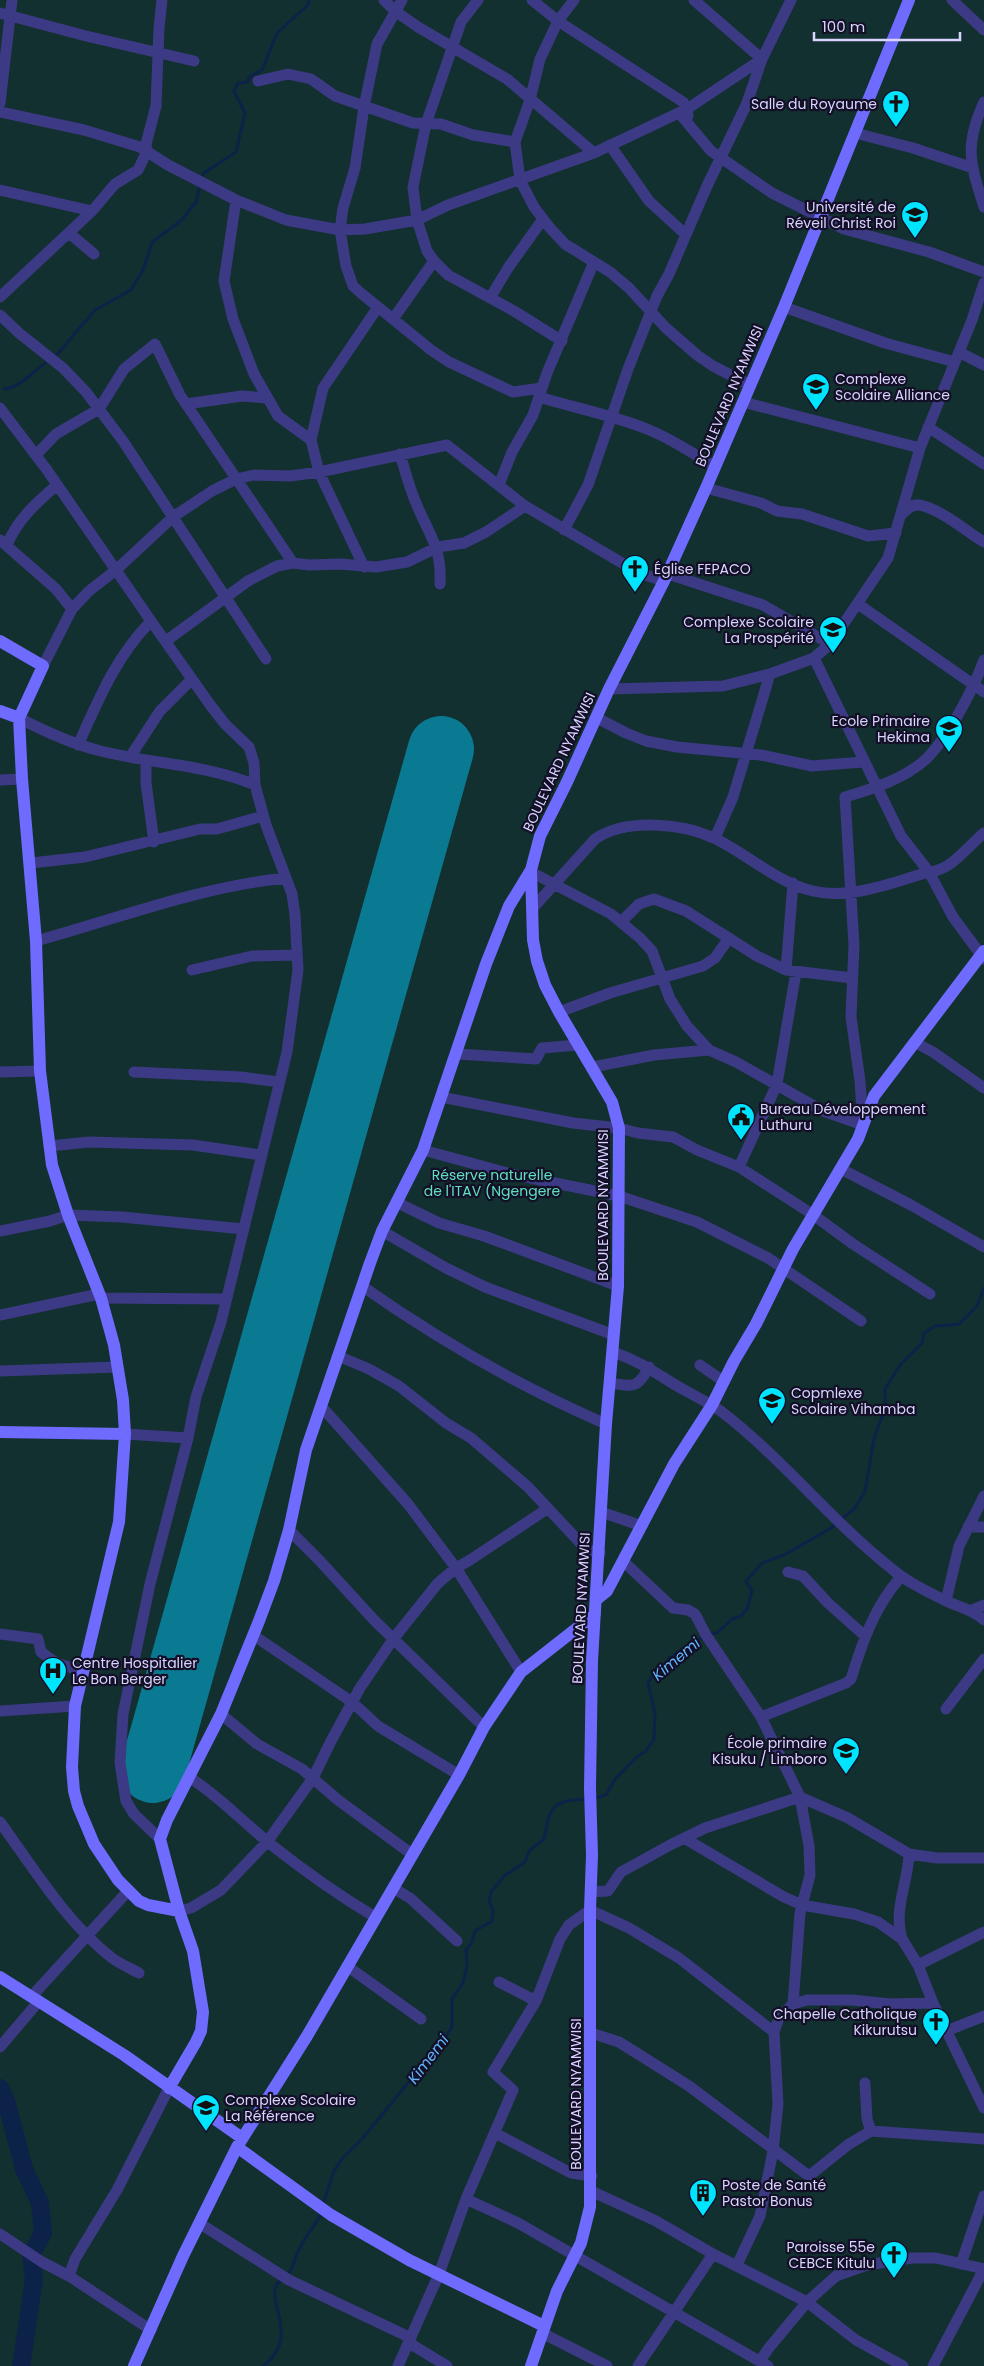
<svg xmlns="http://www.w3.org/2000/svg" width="984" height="2366" viewBox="0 0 984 2366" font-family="Poppins,sans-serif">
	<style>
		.green { fill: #12302f }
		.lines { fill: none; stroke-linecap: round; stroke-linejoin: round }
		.stream { stroke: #0c2248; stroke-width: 3 }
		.river { stroke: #0c2248; stroke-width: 18 }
		.runway { stroke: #0a7a92; stroke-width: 66 }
		.street { stroke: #3d3a85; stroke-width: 11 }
		.secondary { stroke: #6f6bff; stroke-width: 12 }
		.labels { text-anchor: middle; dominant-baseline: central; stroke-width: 4.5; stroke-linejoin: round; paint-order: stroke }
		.poi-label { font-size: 14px; fill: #d9d4ff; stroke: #130f26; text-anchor: end }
		.street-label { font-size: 14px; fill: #d9d4ff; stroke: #130f26 }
		.park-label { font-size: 14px; fill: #5fe0c0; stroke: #130f26 }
		.water-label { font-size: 15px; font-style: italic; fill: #62b6ff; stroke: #130f26 }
	</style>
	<rect width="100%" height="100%" fill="#130f26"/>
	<!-- green -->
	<path class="green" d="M0 0H984V2366H0Z"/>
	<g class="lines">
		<!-- stream -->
		<path class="stream" d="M202 179 204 173 236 152 245 113 234 91 238 83 248 82 249 77 262 70 277 33 309 4 308 0
			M55 357 95 310 131 290 144 268 152 242 182 220 196 202 200 185
			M4 389C22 388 35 368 50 360
			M708 1634 717 1633 732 1619 741 1616 747 1609 752 1591 746 1581 762 1563 786 1554 831 1528 855 1508 865 1491 874 1439 885 1408V1389L900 1365 923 1342V1334L935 1326 959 1324 977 1306 984 1288
			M594 1798 606 1795 615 1779 638 1756 646 1751 654 1739 655 1713 648 1683 654 1673 665 1668 669 1658 703 1637
			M323 2204 334 2171 342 2159 363 2138 411 2079 429 2062 452 2027V1999L463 1983 467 1965 466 1950 472 1942 475 1931 492 1921 493 1911 489 1901 491 1892 504 1876 525 1862 529 1851 544 1839C548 1822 547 1805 567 1801 574 1799 581 1800 587 1799
			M287 2275C294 2269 293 2262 297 2254 303 2238 315 2227 322 2212
			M263 2366C305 2335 258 2296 282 2279"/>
		<!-- river -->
		<path class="river" d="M0 2088 6 2100 24 2169 40 2203 43 2233 31 2255 34 2280 21 2366"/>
		<!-- runway -->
		<path class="runway" d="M153 1770 441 749"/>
		<!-- street -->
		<path class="street" d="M384 0 395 11 418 27 507 79 594 153
			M402 0 377 44 364 107 355 168 343 208 340 230 346 266 353 286 362 294 431 350 449 362 513 392 542 388
			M478 0 461 22 426 124 413 187 417 220 427 251 434 261 448 275 514 311 562 341
			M532 0 558 21 683 102 687 109 688 116
			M574 0 558 21 540 59 530 100 515 142 520 180 534 207 550 228 565 244 610 272 629 288 666 328 697 355 713 366 750 385
			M694 0 762 59
			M952 0 984 30
			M0 13 86 36 194 61
			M258 81 288 74 311 79 335 96 413 123 441 124 473 135 515 142
			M984 102C964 146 970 163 984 207
			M0 103 12 0
			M0 112 84 130 140 147 168 165 236 200 286 220 340 230 365 229 417 220 448 205 594 153 687 109 762 59
			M679 113 711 151 772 193 844 229 929 252 984 272
			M855 133 913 148 973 168
			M610 145 649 201 685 234
			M0 190 92 211
			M236 200 224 281 233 319 254 374 278 416 311 440
			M69 233 94 254
			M0 297 92 211 115 184 138 170 147 151 146 144 156 106 159 28 162 0
			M490 298 508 268 543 219
			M784 307 885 343 955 362
			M0 315 19 333 63 368 86 392 123 441 266 659
			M393 319 434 261
			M959 352 984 365
			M539 397C575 408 612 415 647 429 671 439 693 453 715 467
			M743 402 920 448
			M186 404 242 396 267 398
			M0 408 47 470 151 621 211 706 225 724 249 747 254 763 255 785 266 825 292 894 295 915 298 970 287 1052 221 1322 196 1397 188 1438 150 1584 123 1714 120 1763 126 1801 134 1814 160 1839
			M928 427 984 464
			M400 454C405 470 409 487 416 503 429 535 442 547 440 584
			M36 455 56 434 99 409 124 369 155 344 180 395 293 563
			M499 485 512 452 533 415 547 373 594 262
			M706 488 761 503 777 511 802 514 868 536 896 533
			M902 514C907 509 912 504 919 505 939 508 966 531 984 542
			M564 530 588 485 628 369 657 296 669 274 707 186 747 103 762 59 791 0
			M0 540 56 589 72 609
			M7 545C17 520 37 502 57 485
			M364 567 319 472 311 440 323 388 378 307
			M668 574 763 605 830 644
			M858 604 984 692
			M166 641 248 581 277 566 293 563 309 565 340 564 376 567 407 562 438 547 464 543 486 532 525 506
			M814 658 901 836 929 872 953 917 984 959
			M43 666 72 609 89 591 116 570 173 517 212 491 236 479 254 475 290 476 319 472 447 445 525 506 639 573 664 581
			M609 689 723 686 770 674 814 658 830 644 888 558 920 448 972 320 984 283
			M19 718C44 731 70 743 97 750 149 764 206 764 255 785
			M597 718 626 733 646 741 677 747 761 755 812 766 863 762
			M78 745C99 699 115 658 151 621
			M130 757 160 711 192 679
			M146 760V783L154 842
			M0 780 22 779
			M715 838 733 797 770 674
			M31 863 85 857 200 829H217L263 816
			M531 872 611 914 640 938 652 951 670 999 687 1026 709 1050 736 1062 823 1111 863 1125 860 1081 851 1017 854 945 845 797C872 789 904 779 925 760 948 738 973 690 984 660
			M532 909 595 839C626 818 683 823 716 839 748 855 778 883 813 891 851 900 893 882 929 872 952 870 967 847 984 833
			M621 922 639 904 654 899 686 911 757 956 786 970 852 978
			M36 941C120 918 198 887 286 878
			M192 970 252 956 297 955
			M786 970 793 883
			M559 1012 610 993 703 966 715 958 729 938
			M914 1042 933 1052 984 1088
			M457 1054 536 1059 542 1048 578 1045
			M593 1067 654 1055 709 1050
			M0 1072 40 1071
			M134 1072 241 1077 279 1082
			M441 1097 573 1123 619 1128 638 1133 673 1137 697 1150 739 1167 812 1214 853 1244 930 1294
			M49 1146 89 1142 193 1145 261 1155
			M423 1150 511 1174 619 1196 697 1222 768 1258 861 1321
			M739 1167 777 1084 796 972
			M841 1169 911 1205 984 1247
			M398 1203 439 1223 484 1236 618 1286
			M0 1231 50 1221 68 1215 122 1217 243 1229
			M382 1231 446 1268 485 1287 614 1335
			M362 1286C439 1340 520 1387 606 1424
			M101 1298 226 1299
			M0 1315 99 1294
			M613 1352C634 1359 650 1369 669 1381 686 1392 705 1400 722 1412 783 1459 831 1521 892 1569 907 1582 926 1591 944 1600 958 1607 972 1609 984 1620
			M338 1356 369 1369 399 1386 446 1423 471 1438 528 1487 586 1549 600 1553
			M700 1365 723 1381
			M0 1371 117 1367
			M610 1383C633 1386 637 1390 649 1367
			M321 1406 408 1504 456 1568 521 1672
			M125 1434 188 1438
			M601 1512 642 1526
			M968 1527H984
			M289 1530 320 1561 374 1620 484 1727
			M624 1562 673 1608 688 1610 695 1614 706 1635 761 1717 800 1797 809 1846 810 1875 800 1913 793 2004
			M788 1572 803 1576 828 1603 865 1636
			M946 1601 959 1546 984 1496
			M972 1610 984 1605
			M0 1634 38 1639 41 1652 56 1663 82 1671
			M253 1635 352 1702 378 1726 459 1775
			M946 1709 984 1659
			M0 1711 75 1706
			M221 1714 257 1744 302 1769 338 1800 413 1855
			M761 1717 846 1683 851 1679C862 1643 875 1605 901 1577
			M189 1777C219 1796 242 1821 269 1843 303 1870 338 1895 375 1917
			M0 1822C34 1869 66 1922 112 1958 120 1964 130 1968 139 1973
			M684 1838 784 1897 802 1905 854 1914 878 1922 902 1939 918 1965 933 2003 984 2108
			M393 1888 410 1898 457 1941
			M591 1892 608 1891 621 1872 672 1844 705 1828 800 1797 848 1818 909 1854 937 1858H984
			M179 1911 191 1908 221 1890 267 1842 313 1778 331 1741 360 1688 394 1638 438 1583 456 1568 470 1560 547 1509
			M902 1939C893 1910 908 1883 909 1854
			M918 1965 984 1932
			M347 1966 421 2019
			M499 1982 536 2001
			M32 1996 128 1891
			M946 2031 984 2016
			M591 2033 619 2042 689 2086 809 2176 849 2144 871 2131 984 2139
			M0 2047 39 2001
			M865 2083 867 2119 871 2131
			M495 2133 571 2173 592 2176
			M591 2191 656 2221 713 2254 807 2302 856 2340 903 2366
			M466 2199 518 2223 768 2366
			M199 2223 289 2280 411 2338
			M0 2234 42 2262 69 2276 151 2330
			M961 2264 984 2196
			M737 2265 760 2216 773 2151 778 2104 774 2032 779 2018 793 2004 807 2000H852L890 2004 933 2003
			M69 2276 75 2259 117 2190 169 2088
			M542 2333 607 2366
			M409 2343 447 2366
			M760 2361 768 2349 807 2302 836 2276 867 2265 912 2258H936L984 2269
			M398 2366 439 2274 466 2199 513 2090 493 2072 536 2001 560 1939 569 1925 590 1910 629 1928 679 1958 774 2032
			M638 2366 713 2254
			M933 2366 984 2269"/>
		<!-- secondary -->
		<path class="secondary" d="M0 641 43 666 19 718 22 779 36 941 40 1071 52 1165 68 1215 101 1298 114 1345 123 1400 125 1434 119 1522 75 1706 72 1767 74 1791 78 1806 94 1844 118 1880 139 1901 148 1905 179 1911
			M0 711 19 718
			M0 1432 125 1434
			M597 1599 607 1591 674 1464 712 1405 734 1361 756 1324 793 1249 858 1139 874 1096 984 951
			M0 1977 124 2055 242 2138
			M169 2088 196 2042 201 2031 203 2012 193 1951 179 1911 160 1839 167 1820 221 1714 259 1621 274 1581 289 1530 306 1450 370 1263 382 1231 423 1150 486 964 509 906 531 870
			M237 2147 331 2215 409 2260 544 2326
			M134 2366 183 2256 237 2147 307 2036 459 1775 484 1727 521 1672 595 1614
			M531 2366 557 2291 581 2243 590 2207V1910L592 1855 590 1788 592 1661 606 1424 618 1286 619 1128 612 1102 559 1012 545 985 537 961 533 940 531 870 540 836 567 782 609 689 664 581 706 488 784 307 909 0"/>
	</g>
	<!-- icons -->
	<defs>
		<symbol id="church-pin" viewBox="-11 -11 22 30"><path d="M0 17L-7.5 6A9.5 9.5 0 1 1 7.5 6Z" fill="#00e5ff" stroke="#130f26"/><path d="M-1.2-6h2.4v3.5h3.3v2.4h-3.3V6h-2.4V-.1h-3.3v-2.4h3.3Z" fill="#111"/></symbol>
		<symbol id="university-pin" viewBox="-11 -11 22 30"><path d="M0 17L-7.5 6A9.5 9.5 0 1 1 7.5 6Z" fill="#00e5ff" stroke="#130f26"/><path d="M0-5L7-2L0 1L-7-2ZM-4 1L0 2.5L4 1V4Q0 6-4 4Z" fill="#111"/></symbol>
		<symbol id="school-pin" viewBox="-11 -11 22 30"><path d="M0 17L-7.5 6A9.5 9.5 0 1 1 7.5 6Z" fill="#00e5ff" stroke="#130f26"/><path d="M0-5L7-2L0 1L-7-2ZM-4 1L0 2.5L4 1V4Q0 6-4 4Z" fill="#111"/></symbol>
		<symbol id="civic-pin" viewBox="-11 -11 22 30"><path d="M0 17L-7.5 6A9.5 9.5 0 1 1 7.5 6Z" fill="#00e5ff" stroke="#130f26"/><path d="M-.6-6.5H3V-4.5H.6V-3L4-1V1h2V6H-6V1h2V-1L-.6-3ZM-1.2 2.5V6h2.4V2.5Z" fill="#111"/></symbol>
		<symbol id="hospital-pin" viewBox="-11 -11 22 30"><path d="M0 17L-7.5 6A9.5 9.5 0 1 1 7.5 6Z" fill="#00e5ff" stroke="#130f26"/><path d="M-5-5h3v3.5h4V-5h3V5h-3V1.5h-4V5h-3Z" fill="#111"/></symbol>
		<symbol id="building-pin" viewBox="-11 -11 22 30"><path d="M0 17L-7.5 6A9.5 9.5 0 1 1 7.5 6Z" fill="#00e5ff" stroke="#130f26"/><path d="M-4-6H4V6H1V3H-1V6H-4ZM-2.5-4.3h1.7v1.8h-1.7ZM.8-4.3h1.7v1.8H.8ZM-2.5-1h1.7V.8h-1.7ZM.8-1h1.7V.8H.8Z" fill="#111"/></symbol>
	</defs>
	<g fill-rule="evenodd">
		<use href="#church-pin" x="880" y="88" width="32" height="43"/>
		<use href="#university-pin" x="899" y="199" width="32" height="43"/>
		<use href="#school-pin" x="800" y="371" width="32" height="43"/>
		<use href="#church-pin" x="619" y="553" width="32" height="43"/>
		<use href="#school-pin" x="817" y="614" width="32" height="43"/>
		<use href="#school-pin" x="933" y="713" width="32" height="43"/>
		<use href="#civic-pin" x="725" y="1101" width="32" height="43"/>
		<use href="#school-pin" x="756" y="1385" width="32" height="43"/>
		<use href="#hospital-pin" x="37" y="1655" width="32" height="43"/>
		<use href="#school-pin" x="830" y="1735" width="32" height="43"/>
		<use href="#church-pin" x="920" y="2006" width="32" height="43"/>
		<use href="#school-pin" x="190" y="2092" width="32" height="43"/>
		<use href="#building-pin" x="687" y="2177" width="32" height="43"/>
		<use href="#church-pin" x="878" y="2239" width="32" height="43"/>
	</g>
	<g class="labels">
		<!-- poi labels -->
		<g class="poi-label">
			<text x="877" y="104">Salle du Royaume</text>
			<text x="896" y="207">Université de<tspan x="896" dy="16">Réveil Christ Roi</tspan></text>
			<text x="835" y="379" text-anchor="start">Complexe<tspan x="835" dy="16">Scolaire Alliance</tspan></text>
			<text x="654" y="569" text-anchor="start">Église FEPACO</text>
			<text x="814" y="622">Complexe Scolaire<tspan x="814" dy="16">La Prospérité</tspan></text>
			<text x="930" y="721">Ecole Primaire<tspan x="930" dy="16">Hekima</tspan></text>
			<text x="760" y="1109" text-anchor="start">Bureau Développement<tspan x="760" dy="16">Luthuru</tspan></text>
			<text x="791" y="1393" text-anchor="start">Copmlexe<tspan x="791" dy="16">Scolaire Vihamba</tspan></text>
			<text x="72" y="1663" text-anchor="start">Centre Hospitalier<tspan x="72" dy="16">Le Bon Berger</tspan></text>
			<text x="827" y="1743">École primaire<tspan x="827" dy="16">Kisuku / Limboro</tspan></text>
			<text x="917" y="2014">Chapelle Catholique<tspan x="917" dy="16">Kikurutsu</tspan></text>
			<text x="225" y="2100" text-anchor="start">Complexe Scolaire<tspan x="225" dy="16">La Référence</tspan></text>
			<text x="722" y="2185" text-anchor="start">Poste de Santé<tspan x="722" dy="16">Pastor Bonus</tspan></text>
			<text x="875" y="2247">Paroisse 55e<tspan x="875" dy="16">CEBCE Kitulu</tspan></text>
		</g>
		<!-- street labels -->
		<g class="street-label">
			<text transform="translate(729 396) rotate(-67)">BOULEVARD NYAMWISI</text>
			<text transform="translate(559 762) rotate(-65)">BOULEVARD NYAMWISI</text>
			<text transform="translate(603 1205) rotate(-90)">BOULEVARD NYAMWISI</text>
			<text transform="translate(581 1608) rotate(-87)">BOULEVARD NYAMWISI</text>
			<text transform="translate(576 2094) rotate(-90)">BOULEVARD NYAMWISI</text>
		</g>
		<!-- park labels -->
		<g class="park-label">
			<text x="492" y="1175">Réserve naturelle<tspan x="492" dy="16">de l'ITAV (Ngengere</tspan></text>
		</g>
		<!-- water labels -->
		<g class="water-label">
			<text transform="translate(676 1659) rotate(-40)">Kimemi</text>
			<text transform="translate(428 2059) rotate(-53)">Kimemi</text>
		</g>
	</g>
	<!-- scale -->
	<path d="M814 32v8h146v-8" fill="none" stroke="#d9d4ff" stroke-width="2.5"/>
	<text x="822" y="32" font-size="15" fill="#d9d4ff" stroke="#130f26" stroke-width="4" paint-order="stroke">100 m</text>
</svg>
